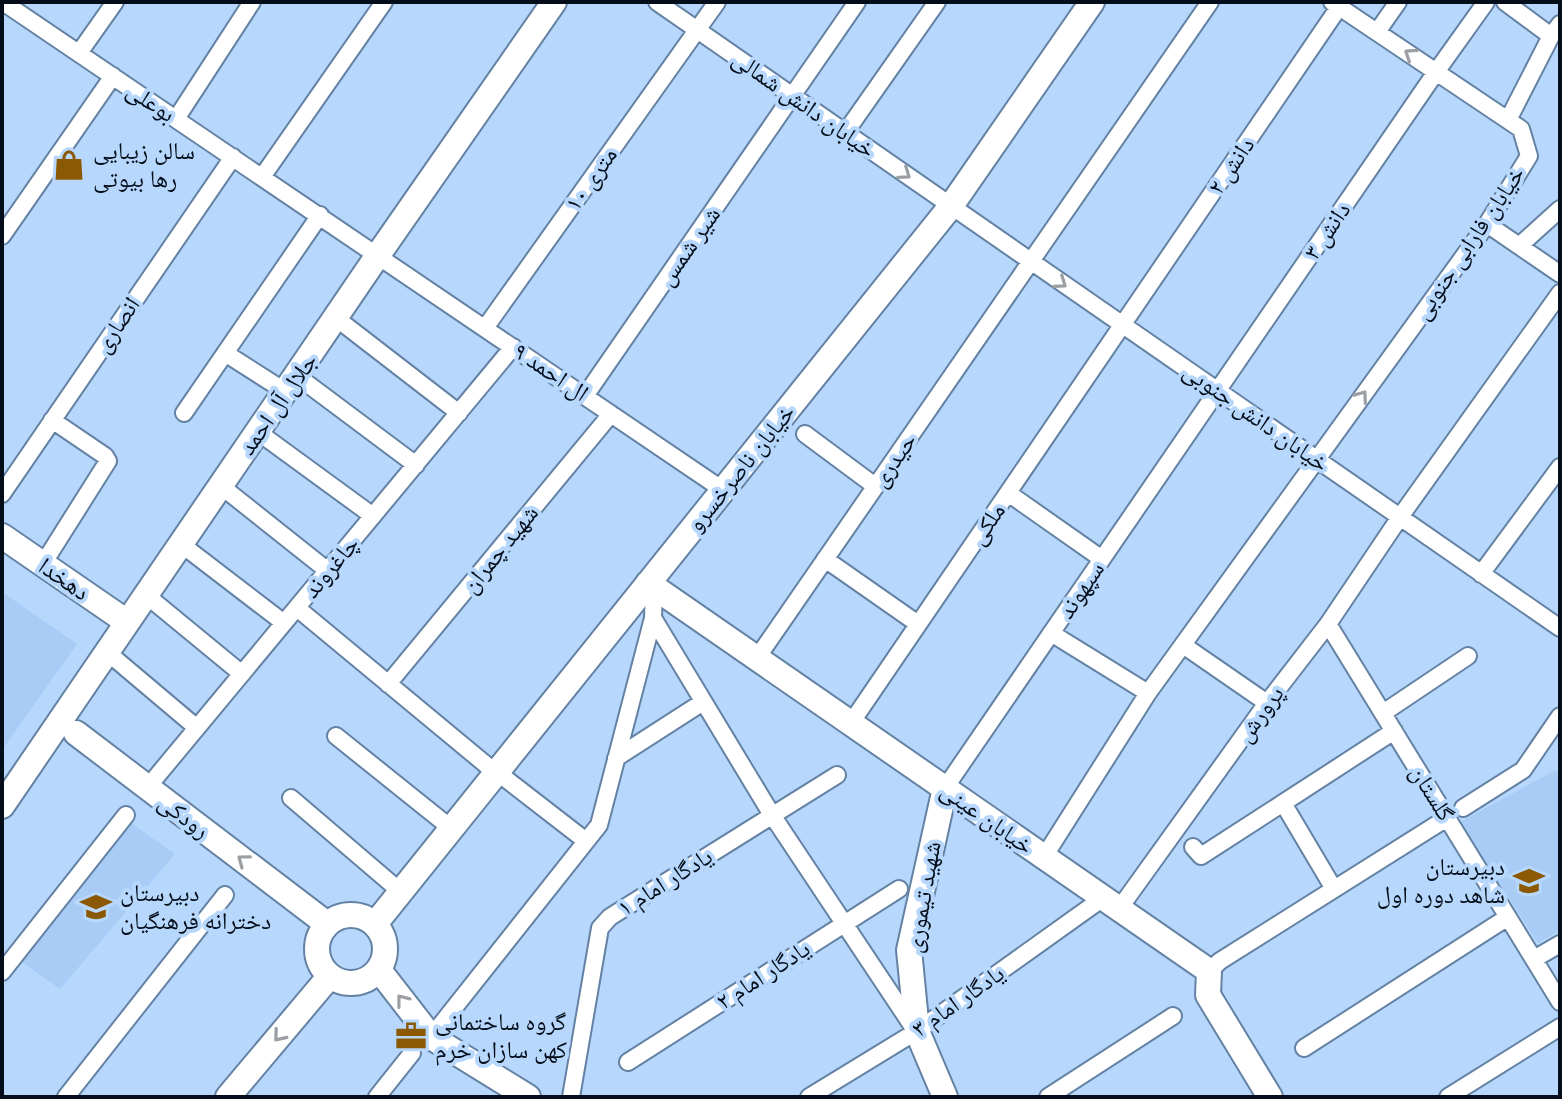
<svg xmlns="http://www.w3.org/2000/svg" width="1562" height="1099" viewBox="0 0 1562 1099" font-family="'Fira Sans Condensed','Noto Naskh Arabic',sans-serif">
	<style>
		.built { fill: #a8ccf6 }
		.lines { fill: none; stroke-linecap: round; stroke-linejoin: round }
		.street-casing { stroke: #6482a3; stroke-width: 20 }
		.secondary-casing { stroke: #6482a3; stroke-width: 28 }
		.street { stroke: #fff; stroke-width: 16 }
		.secondary { stroke: #fff; stroke-width: 24 }
		.oneway { stroke: #9b9fa3 }
		.labels { text-anchor: middle; dominant-baseline: central; stroke-width: 8; stroke-linejoin: round; paint-order: stroke }
		.street-label { font-size: 24px; fill: #040e1a; stroke: #b7d7fc }
		.poi-label { font-size: 24px; fill: #040e1a; stroke: #b7d7fc; text-anchor: start }
	</style>
	<rect width="100%" height="100%" fill="#b7d7fc"/>
	<!-- built -->
	<path class="built" d="M2 592 77 644 2 750Z
		M1556 770 1560 777V930L1538 943 1465 831 1462 821Z
		M131 823 175 854 60 989 19 960Z"/>
	<g class="lines">
		<defs>
			<path id="street" d="M3 2 723 490
				M657 2 1560 628
				M1505 2 1551 36
				M1377 32 1398 2
				M79 53 115 2
				M176 119 252 2
				M1508 120 1551 36 1560 24
				M845 133 937 2
				M262 177 384 2
				M1487 224 1560 274
				M2 236 113 76
				M1519 246 1560 209
				M336 318 459 413
				M485 328 717 2
				M225 353 286 392
				M297 376 416 465
				M585 396 857 2
				M184 413 320 215
				M258 432 373 516
				M805 434 875 486
				M221 486 328 571
				M1008 493 1102 559
				M2 494 233 157
				M181 544 284 623
				M825 559 918 624
				M43 564 108 461 105 456 52 420
				M1481 574 1560 467
				M654 587 653 618 772 815 913 1027
				M146 595 242 674
				M297 608 496 773
				M1328 624 1560 1002
				M1051 633 1148 693
				M1183 645 1267 703
				M107 652 197 728
				M757 658 1210 2
				M388 684 611 414
				M1383 713 1468 656
				M851 723 1339 7
				M336 736 452 829
				M616 758 703 702
				M506 779 586 841
				M147 788 513 347
				M945 788 1436 72 1486 2
				M291 798 401 892
				M1463 808 1523 770 1560 716
				M1193 847 1201 856 1283 803
				M1044 857 1148 693 1487 224 1529 156 1521 129 1332 2
				M1334 889 1283 803 1394 731
				M1119 909 1267 703 1328 624 1400 517 1560 293
				M1534 959 1560 944
				M1209 971 1220 961 1447 818
				M2 972 126 815
				M431 1037 599 825 653 618
				M1304 1048 1508 917
				M628 1062 899 889
				M66 1097 225 895
				M377 1097 412 1053
				M571 1097 600 928 610 917 837 775
				M809 1097 917 1031 1103 898
				M1048 1097 1173 1016
				M1448 1097 1560 1027"/>
			<path id="secondary" d="M2 536 127 622
				M648 583 1209 971 1208 995 1270 1097
				M76 733 327 924
				M945 788 909 950 917 1031 945 1097
				M2 806 378 255 554 2
				M317 949a34 34 0 1 1 68 0a34 34 0 1 1-68 0Z
				M375 924 951 206 1092 2
				M379 970 431 1037 528 1097
				M228 1097 329 977"/>
		</defs>
		<!-- street casing -->
		<use href="#street" class="street-casing"/>
		<!-- secondary casing -->
		<use href="#secondary" class="secondary-casing"/>
		<!-- street -->
		<use href="#street" class="street"/>
		<!-- secondary -->
		<use href="#secondary" class="secondary"/>
	</g>
	<!-- one-way arrows -->
	<defs><path id="oneway-chevron" d="M-2-3.5L2.5 0L-2 3.5" fill="none" stroke-width="1.6" stroke-linecap="round" stroke-linejoin="round" transform="scale(2)"/></defs>
	<g class="oneway">
		<use href="#oneway-chevron" transform="translate(1410 54) rotate(-146)"/>
		<use href="#oneway-chevron" transform="translate(905 174) rotate(35)"/>
		<use href="#oneway-chevron" transform="translate(1061 283) rotate(35)"/>
		<use href="#oneway-chevron" transform="translate(1362 396) rotate(-54)"/>
		<use href="#oneway-chevron" transform="translate(243 860) rotate(-143)"/>
		<use href="#oneway-chevron" transform="translate(402 1000) rotate(-128)"/>
		<use href="#oneway-chevron" transform="translate(279 1036) rotate(130)"/>
	</g>
	<!-- icons -->
	<defs>
		<symbol id="shop-bare" viewBox="-9 -9 18 18"><path d="M-5-2.5h2.3a2.7 3.5 0 0 1 5.4 0H5L5.5 6h-11ZM-1.5-2.5h3a1.5 2.3 0 0 0-3 0Z" fill="#8b5903" stroke="#b7d7fc" stroke-width="2.5" paint-order="stroke"/></symbol>
		<symbol id="school-bare" viewBox="-9 -9 18 18"><path d="M0-5L7-2L0 1L-7-2ZM-4 1L0 2.5L4 1V4Q0 6-4 4Z" fill="#8b5903" stroke="#b7d7fc" stroke-width="2.5" paint-order="stroke"/></symbol>
		<symbol id="office-bare" viewBox="-9 -9 18 18"><path d="M-6-3h4V-5.5h4V-3h4V5H-6ZM-1-4.5V-3h2v-1.5ZM-6 0V1H6V0Z" fill="#8b5903" stroke="#b7d7fc" stroke-width="2.5" paint-order="stroke"/></symbol>
	</defs>
	<g fill-rule="evenodd">
		<use href="#shop-bare" x="47" y="143" width="44" height="44"/>
		<use href="#school-bare" x="1507" y="859" width="44" height="44"/>
		<use href="#school-bare" x="74" y="885" width="44" height="44"/>
		<use href="#office-bare" x="389" y="1014" width="44" height="44"/>
	</g>
	<g class="labels">
		<!-- street labels -->
		<g class="street-label">
			<text transform="translate(151 102) rotate(34)">بوعلی</text>
			<text transform="translate(804 104) rotate(35)">خیابان دانش شمالی</text>
			<text transform="translate(1231 166) rotate(-56)">دانش ۲</text>
			<text transform="translate(591 179) rotate(-55)">۱۰ متری</text>
			<text transform="translate(1327 231) rotate(-56)">دانش ۳</text>
			<text transform="translate(1469 243) rotate(-56)">خیابان فارابی جنوبی</text>
			<text transform="translate(689 246) rotate(-55)">شیر شمس</text>
			<text transform="translate(117 325) rotate(-56)">انصاری</text>
			<text transform="translate(551 372) rotate(34)">ال احمد ۹</text>
			<text transform="translate(278 404) rotate(-55)">جلال آل احمد</text>
			<text transform="translate(1256 417) rotate(35)">خیابان دانش جنوبی</text>
			<text transform="translate(894 460) rotate(-55)">حیدری</text>
			<text transform="translate(741 468) rotate(-51)">خیابان ناصرخسرو</text>
			<text transform="translate(987 524) rotate(-56)">ملکی</text>
			<text transform="translate(500 549) rotate(-51)">شهید چمران</text>
			<text transform="translate(331 567) rotate(-50)">چاغروند</text>
			<text transform="translate(64 579) rotate(35)">دهخدا</text>
			<text transform="translate(1081 590) rotate(-56)">سپهوند</text>
			<text transform="translate(1260 714) rotate(-54)">پرورش</text>
			<text transform="translate(1432 793) rotate(58)">گلستان</text>
			<text transform="translate(184 816) rotate(37)">رودکی</text>
			<text transform="translate(987 818) rotate(35)">خیابان عینی</text>
			<text transform="translate(665 882) rotate(-32)">یادگار امام ۱</text>
			<text transform="translate(923 897) rotate(-80)">شهید تیموری</text>
			<text transform="translate(763 975) rotate(-33)">یادگار امام ۲</text>
			<text transform="translate(958 1001) rotate(-35)">یادگار امام ۳</text>
		</g>
		<!-- poi labels -->
		<g class="poi-label">
			<text x="93" y="151">سالن زیبایی<tspan x="93" dy="28">رها بیوتی</tspan></text>
			<text x="1505" y="867" text-anchor="end">دبیرستان<tspan x="1505" dy="28">شاهد دوره اول</tspan></text>
			<text x="120" y="893">دبیرستان<tspan x="120" dy="28">دخترانه فرهنگیان</tspan></text>
			<text x="435" y="1022">گروه ساختمانی<tspan x="435" dy="28">کهن سازان خرم</tspan></text>
		</g>
	</g>
	<!-- border -->
	<rect width="1562" height="1099" fill="none" stroke="#040e1a" stroke-width="8"/>
</svg>
